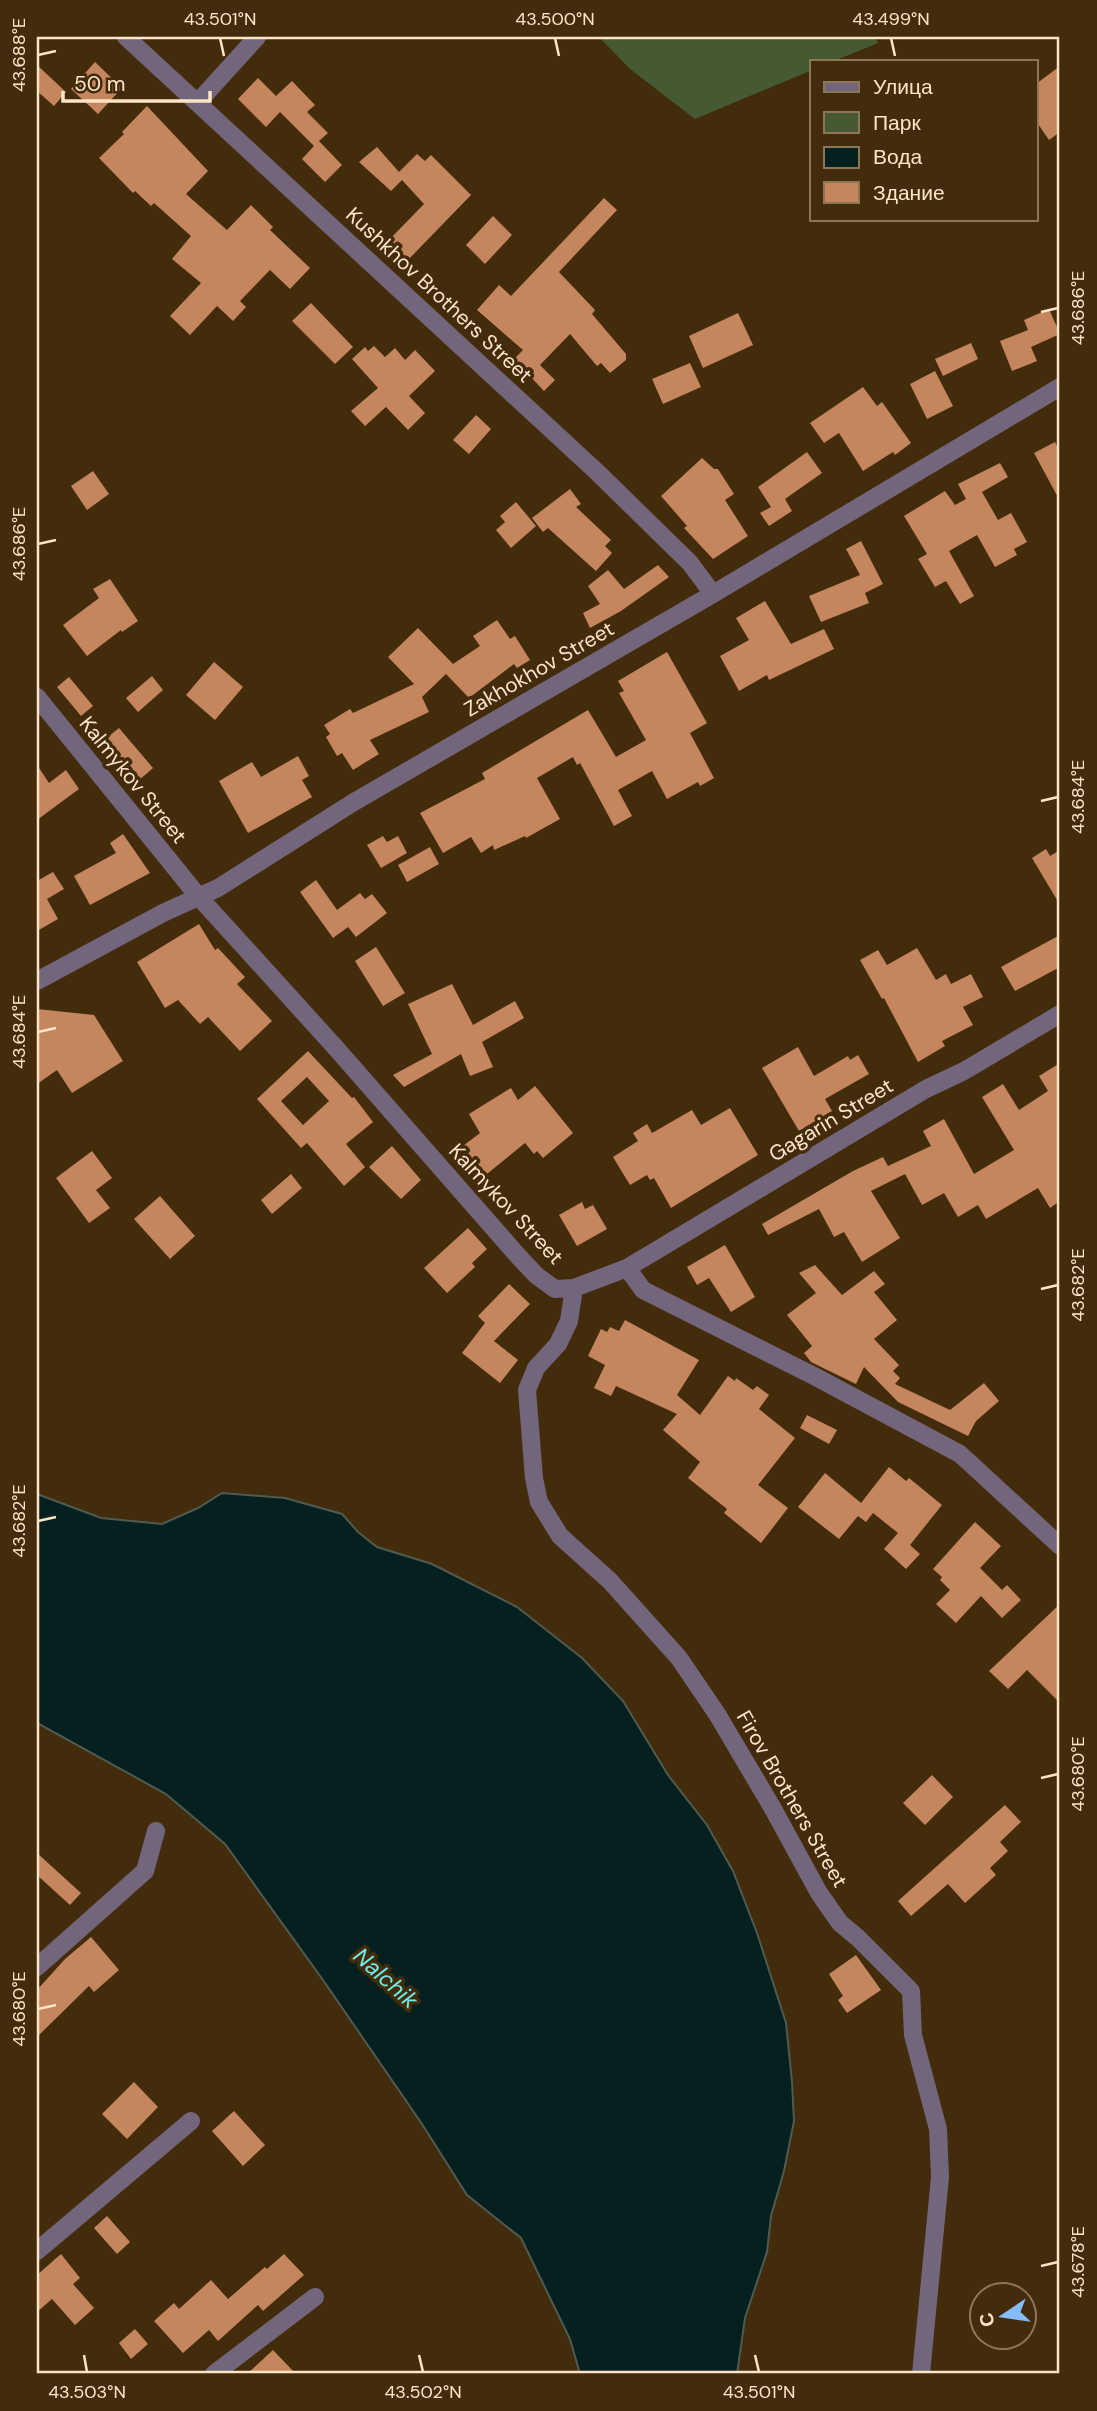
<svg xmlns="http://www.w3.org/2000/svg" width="1097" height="2411" viewBox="0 0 1097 2411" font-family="'DM Sans',sans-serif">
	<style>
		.green { fill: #455a32 }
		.water { fill: #05201f; stroke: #4f5b51; stroke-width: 2 }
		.building { fill: #c5855e; fill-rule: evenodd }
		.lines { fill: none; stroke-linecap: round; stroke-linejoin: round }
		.minor { stroke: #73667c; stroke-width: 18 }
		.ticks { fill: none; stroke: #fde4c6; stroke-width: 2.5 }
		.labels { text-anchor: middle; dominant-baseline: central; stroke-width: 7; stroke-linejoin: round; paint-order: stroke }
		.street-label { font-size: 21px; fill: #fde4c6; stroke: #432c0b }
		.water-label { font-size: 23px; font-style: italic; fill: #6eede8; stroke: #432c0b }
		.neatline { fill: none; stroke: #fde4c6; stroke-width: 2.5 }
		.ticks-label { font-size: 18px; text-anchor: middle; fill: #fde4c6 }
	</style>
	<rect width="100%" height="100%" fill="#432c0b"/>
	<!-- green -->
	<path class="green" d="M599 37H875L878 43 834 61H812V70L695 119 630 69Z"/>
	<!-- water -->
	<path class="water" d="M222 1493 285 1498 342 1514 358 1532 377 1547 432 1564 517 1607 582 1658 623 1701 668 1775 707 1825 733 1871 757 1933 786 2023 792 2082 794 2121 784 2171 771 2216 767 2252 745 2318 737 2374H580L570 2339 521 2238 467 2195 422 2124 323 1980 225 1844 166 1794 37 1723V1494L101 1518 162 1524 198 1508Z"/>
	<!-- building -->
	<path class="building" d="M95 62 122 88 98 114 71 89Z
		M37 65 66 92 54 106 37 91Z
		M1060 66V132L1049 140 1036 121V84Z
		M258 78 276 96 292 81 315 105 307 112 328 133 319 141 342 165 325 182 302 159 314 146 280 112 266 127 238 99Z
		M147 106 208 171 186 194 227 230 251 205 273 227 270 230 310 268 290 289 270 270 240 301 246 307 233 321 217 306 190 335 170 316 201 283 172 259 191 236 154 203 151 206 135 191 133 193 99 158 124 134 122 132Z
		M377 147 399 172 417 154 425 161 431 155 471 195 407 261 388 241 424 204 402 180 391 191 359 162Z
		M604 198 617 210 559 272 595 310 592 314 626 354V360L610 373 601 363 597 366 570 334 540 365 555 380 544 391 514 359 523 350 477 310 499 285 511 296Z
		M493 216 512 235 485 264 466 245Z
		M311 303 353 347 335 364 292 321Z
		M1049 309 1060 334 1031 347 1037 361 1012 371 1000 341 1028 330 1024 320Z
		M738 313 753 345 703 368 689 336Z
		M971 343 978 359 943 376 935 359Z
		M374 346 385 357 395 348 405 360 415 350 435 371 409 396 425 413 408 430 386 407 365 426 351 411 378 388 352 359 365 347 368 351Z
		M690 363 701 387 663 404 652 379Z
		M935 371 953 406 927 419 910 384Z
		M863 387 877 406 882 402 911 443 895 455 893 452 863 471 839 433 824 443 810 423Z
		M476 415 491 429 469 454 453 440Z
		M1055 442 1060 452V501L1034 453Z
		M807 452 822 473 785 499 792 511 769 526 760 513 771 507 758 487Z
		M702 458 714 469H718L734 494 725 500 748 536 713 559 684 528 687 526 661 496Z
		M1000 463 1008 477 982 492 998 520 1011 513 1027 542 1014 549 1017 555 995 567 977 535 949 551 974 596 960 604 946 581 935 587 918 559 927 554 904 516 945 491 955 505 966 499 958 484Z
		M93 471 109 494 87 510 71 486Z
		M570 489 581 504 576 507 611 540 605 546 612 553 596 571 548 528 543 532 532 518Z
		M516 502 536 526 511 548 496 530 505 522 500 516Z
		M861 541 883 584 865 593 869 603 821 622 809 596 860 575 846 549Z
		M658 565 669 577 621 611 590 628 583 613 600 604 588 586 608 570 624 589Z
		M110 579 138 621 122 632 121 630 87 656 63 625 99 598 93 589Z
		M765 601 791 644 824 629 834 649 769 680 767 675 739 691 720 656 749 640 736 618Z
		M497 620 510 639 515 636 530 660 517 668 514 664 469 698 446 674 422 697 429 712 370 740 379 754 353 770 342 753 337 756 326 737 330 734 324 725 350 709 353 713 414 684 388 657 418 628 453 664 480 646 473 636Z
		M667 652 707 723 690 733 714 778 700 786 698 782 667 799 652 771 618 790 632 816 614 826 580 763 577 765 573 757 537 778 560 819 526 838 525 836 494 850 493 845 481 853 471 837 443 853 420 813 485 779 482 773 588 710 616 757 646 740 619 693 624 691 618 681Z
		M214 662 243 687 215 720 186 695Z
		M152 676 163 690 138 712 126 698Z
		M69 677 93 706 81 716 57 687Z
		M119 728 153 768 138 781 103 741Z
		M298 756 309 776 302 780 312 797 248 833 219 781 252 762 261 777Z
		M37 765 49 783 66 770 79 789 37 820Z
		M123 834 150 873 90 905 74 876 116 853 110 843Z
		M383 836 387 842 398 836 407 853 381 868 367 845Z
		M430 847 439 864 407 882 398 865Z
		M1046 849 1050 856 1060 850V905L1032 858Z
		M53 872 64 889 47 899 58 919 37 931V881Z
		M316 880 337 910 360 893 365 899 372 894 387 913 356 937 348 927 333 938 300 892Z
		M199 924 215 950 218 948 245 977 237 984 272 1021 240 1051 208 1017 200 1024 178 1000 165 1008 137 962Z
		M1060 935V967L1015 991 1001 967Z
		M376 947 405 993 383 1006 355 961Z
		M917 948 936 980 946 974 951 984 971 974 983 997 963 1007 973 1025 942 1041 945 1046 918 1062 884 998 882 999 860 960 878 950 887 965Z
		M452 984 473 1025 515 1001 524 1018 482 1042 493 1067 470 1076 461 1054 404 1087 393 1075 432 1054 408 1004Z
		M37 1009 94 1015 123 1061 72 1093 57 1070 37 1084Z
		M798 1047 814 1076 848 1056 850 1060 858 1055 869 1074 825 1099 832 1111 799 1131 762 1068Z
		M308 1051 352 1098 354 1097 373 1122 346 1144 365 1167 344 1186 307 1143 301 1148 257 1099ZM307 1077 329 1101 303 1125 281 1101Z
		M1060 1063V1201L1050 1208 1038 1188 986 1219 978 1205 958 1217 944 1193 922 1205 905 1174 871 1191 900 1238 862 1262 844 1232 834 1237 819 1209 768 1235 762 1224 853 1171 883 1157 888 1166 931 1146 923 1131 944 1119 974 1174 1014 1150 982 1097 1003 1084 1019 1110 1048 1091 1039 1076Z
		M535 1086 573 1133 543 1158 537 1151 534 1154 525 1143 482 1178 459 1149 480 1133 469 1114 511 1088 518 1100Z
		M730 1108 758 1155 671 1208 654 1178 650 1180 647 1175 630 1185 613 1157 638 1141 633 1133 647 1124 652 1133 692 1110 701 1125Z
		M392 1146 421 1180 401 1199 369 1167Z
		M92 1151 112 1178 96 1190 110 1208 89 1223 56 1178Z
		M291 1174 302 1188 272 1214 261 1200Z
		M160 1196 195 1236 170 1259 134 1219Z
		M582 1202 585 1209 593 1205 607 1229 577 1246 559 1215Z
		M468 1228 487 1249 472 1263 475 1267 447 1293 424 1268Z
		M725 1245 755 1297 731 1312 709 1278 697 1285 687 1267Z
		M815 1265 842 1295 874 1271 885 1284 874 1292 897 1320 874 1339 899 1365 893 1371 900 1378 895 1384 950 1410 984 1383 999 1401 976 1421 968 1436 898 1402 864 1367 856 1384 811 1362 804 1353 812 1346 787 1315 816 1293 799 1273Z
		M509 1284 530 1304 494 1341 518 1360 500 1383 462 1353 485 1323 478 1316Z
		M625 1320 699 1360 677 1395 700 1415 728 1376 735 1381 736 1378 753 1390 757 1386 769 1395 759 1409 795 1438 758 1485 788 1508 761 1543 724 1513 727 1509 688 1478 700 1462 663 1430 677 1414 616 1386 611 1396 594 1388 605 1365 588 1356 601 1329 607 1332 610 1327 619 1331Z
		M807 1415 837 1430 829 1444 800 1428Z
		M889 1467 906 1481 909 1478 942 1505 910 1545 920 1554 906 1569 884 1549 898 1533 873 1513 866 1522 858 1516 839 1539 798 1507 825 1473 861 1503Z
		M975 1522 1001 1546 980 1568 1002 1590 1007 1585 1021 1600 1002 1618 981 1596 956 1623 936 1604 950 1590 940 1580 942 1577 933 1569Z
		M1060 1604V1703L1027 1670 1008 1689 989 1671Z
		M932 1775 953 1797 925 1825 903 1803Z
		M1005 1805 1021 1822 1000 1842 1008 1851 990 1868 996 1875 965 1903 948 1884 911 1916 898 1901Z
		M37 1853 81 1893 70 1905 37 1875Z
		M91 1937 119 1970 94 1992 89 1986 37 2037V1990L65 1959Z
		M856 1955 881 1990 847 2013 838 2000 843 1996 829 1974Z
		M134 2082 158 2107 127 2139 102 2114Z
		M234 2111 265 2145 243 2166 212 2131Z
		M107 2216 130 2242 117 2254 94 2228Z
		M61 2254 80 2278 73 2284 94 2308 75 2325 52 2299 37 2312V2275Z
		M284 2254 304 2275 263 2311 258 2305 218 2341 209 2330 183 2353 154 2321 174 2303 179 2309 211 2280 228 2299 265 2267 267 2269Z
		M135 2329 148 2344 131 2359 119 2343Z
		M273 2350 296 2374H247Z"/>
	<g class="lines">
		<!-- minor -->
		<path class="minor" d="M126 37 597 472 690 563 713 594
			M198 102 257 37
			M37 697 198 896 335 1047 519 1257 537 1276 555 1289 574 1288 627 1268 926 1089 964 1071 1060 1014
			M37 981 163 913 218 888 354 802 713 594 1060 387
			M627 1268 643 1290 814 1376 960 1454 1060 1546
			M574 1288 569 1321 558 1344 536 1368 527 1390 534 1478 539 1502 560 1536 610 1581 679 1658 717 1714 772 1807 819 1893 840 1923 858 1938 911 1991 913 2035 938 2129 940 2177 921 2374
			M37 1967 145 1871 156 1831
			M37 2251 191 2121
			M214 2374 315 2297"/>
	</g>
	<!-- ticks -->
	<path class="ticks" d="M220 38 224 56M555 38 559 56M891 38 895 56M38 55 56 51M1041 312 1058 308M38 544 56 540M1041 801 1058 797M38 1032 56 1028M1041 1289 1058 1285M38 1521 56 1517M1041 1778 1058 1774M38 2009 56 2005M1041 2266 1058 2262M84 2355 87 2372M419 2355 423 2372M755 2355 759 2372"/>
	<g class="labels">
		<!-- street labels -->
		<g class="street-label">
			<text transform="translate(439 295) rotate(43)">Kushkhov Brothers Street</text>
			<text transform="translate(539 669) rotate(-30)">Zakhokhov Street</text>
			<text transform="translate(133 780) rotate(51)">Kalmykov Street</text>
			<text transform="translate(831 1120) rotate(-31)">Gagarin Street</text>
			<text transform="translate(506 1204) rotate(47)">Kalmykov Street</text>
			<text transform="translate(792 1799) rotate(60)">Firov Brothers Street</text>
		</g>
		<!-- water labels -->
		<g class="water-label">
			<text transform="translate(386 1978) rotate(42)">Nalchik</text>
		</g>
	</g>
	<!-- border -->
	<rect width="1097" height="2411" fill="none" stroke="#432c0b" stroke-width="77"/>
	<!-- legend -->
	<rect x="810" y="60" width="228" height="161" fill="#432c0b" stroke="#8d7656" stroke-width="2"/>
	<rect x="824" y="82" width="35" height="10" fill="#73667c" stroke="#8d7656" stroke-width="2"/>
	<text x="873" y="94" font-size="21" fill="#fde4c6">Улица</text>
	<rect x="824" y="112" width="35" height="21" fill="#455a32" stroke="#8d7656" stroke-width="2"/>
	<text x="873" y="130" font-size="21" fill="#fde4c6">Парк</text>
	<rect x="824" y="147" width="35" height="21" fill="#05201f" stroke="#8d7656" stroke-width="2"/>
	<text x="873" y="164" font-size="21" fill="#fde4c6">Вода</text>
	<rect x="824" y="182" width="35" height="21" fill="#c5855e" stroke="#8d7656" stroke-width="2"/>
	<text x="873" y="200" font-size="21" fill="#fde4c6">Здание</text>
	<!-- north arrow -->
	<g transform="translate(1003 2316) rotate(257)"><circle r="33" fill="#432c0b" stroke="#8d7656" stroke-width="2"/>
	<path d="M0-5L12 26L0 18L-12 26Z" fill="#83bcfb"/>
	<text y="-10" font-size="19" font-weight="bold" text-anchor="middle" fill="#fde4c6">С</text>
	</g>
	<!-- scale -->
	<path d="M63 91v10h147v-10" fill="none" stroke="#fde4c6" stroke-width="3.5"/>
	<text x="74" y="91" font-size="21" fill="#fde4c6" stroke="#432c0b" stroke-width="5" paint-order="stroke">50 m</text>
	<rect x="38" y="38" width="1020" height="2334" class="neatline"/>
	<g class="ticks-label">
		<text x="220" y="25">43.501°N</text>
		<text x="555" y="25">43.500°N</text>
		<text x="891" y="25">43.499°N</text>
		<text transform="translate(19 55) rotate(-90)" y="6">43.688°E</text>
		<text transform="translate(1078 308) rotate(-90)" y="6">43.686°E</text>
		<text transform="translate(19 544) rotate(-90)" y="6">43.686°E</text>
		<text transform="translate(1078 797) rotate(-90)" y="6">43.684°E</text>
		<text transform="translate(19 1032) rotate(-90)" y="6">43.684°E</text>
		<text transform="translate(1078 1285) rotate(-90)" y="6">43.682°E</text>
		<text transform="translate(19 1521) rotate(-90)" y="6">43.682°E</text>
		<text transform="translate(1078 1774) rotate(-90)" y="6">43.680°E</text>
		<text transform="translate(19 2009) rotate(-90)" y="6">43.680°E</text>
		<text transform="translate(1078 2262) rotate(-90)" y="6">43.678°E</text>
		<text x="87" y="2398">43.503°N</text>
		<text x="423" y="2398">43.502°N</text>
		<text x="759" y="2398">43.501°N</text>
	</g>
</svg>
